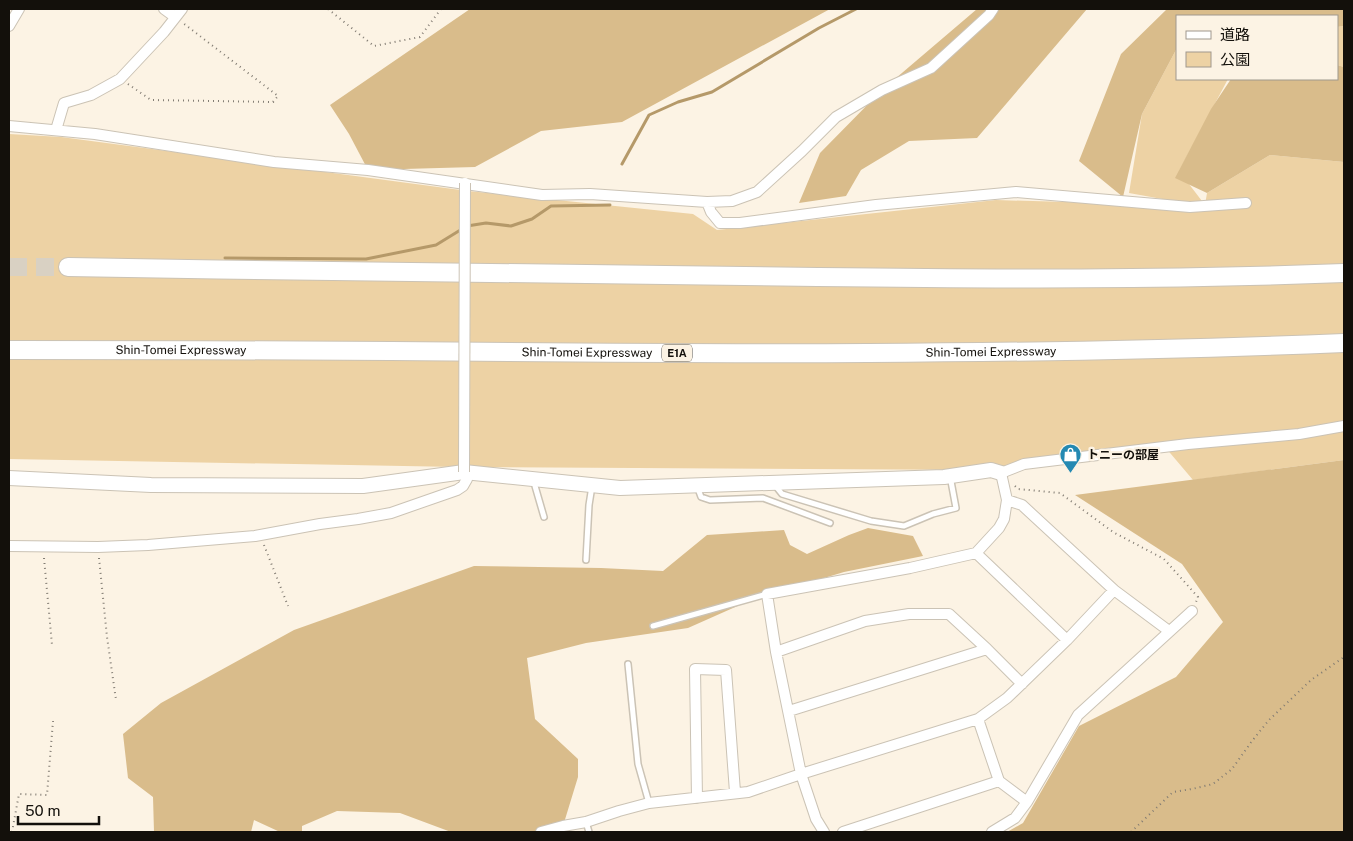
<svg xmlns="http://www.w3.org/2000/svg" width="1353" height="841" viewBox="0 0 1353 841" font-family="'Public Sans','Noto Sans JP',sans-serif">
	<style>
		.green { fill: #edd2a4 }
		.forest { fill: #d9bc8b }
		.lines { fill: none; stroke-linecap: round; stroke-linejoin: round }
		.stream { stroke: #b59969; stroke-width: 3 }
		.highway-tunnel { stroke: #d9d1c3; stroke-width: 18; stroke-dasharray: 18 9; stroke-linecap: butt }
		.lane-casing { stroke: #cbc3b5; stroke-width: 8 }
		.street-casing { stroke: #cbc3b5; stroke-width: 12 }
		.secondary-casing { stroke: #cbc3b5; stroke-width: 16 }
		.highway-casing { stroke: #cbc3b5; stroke-width: 20 }
		.path { stroke: #817b72; stroke-width: 2; stroke-dasharray: 1 4; stroke-linecap: butt }
		.lane { stroke: #fff; stroke-width: 5 }
		.street { stroke: #fff; stroke-width: 10 }
		.secondary { stroke: #fff; stroke-width: 14 }
		.highway { stroke: #fff; stroke-width: 18 }
		.street-bridge-casing { stroke: #cbc3b5; stroke-width: 12; stroke-linecap: butt }
		.street-bridge { stroke: #fff; stroke-width: 10 }
		.labels { text-anchor: middle; dominant-baseline: central; stroke-width: 4.5; stroke-linejoin: round; paint-order: stroke }
		.shield { fill: #fcf3e4; stroke: #59544c; stroke-width: 1 }
		.shield-label { font-size: 11px; font-weight: bold; fill: #13100b }
		.street-label { font-size: 12px; fill: #13100b; stroke: #fcf3e4 }
		.poi-label { font-size: 12px; font-weight: bold; fill: #13100b; stroke: #fcf3e4; text-anchor: start }
	</style>
	<rect width="100%" height="100%" fill="#fcf3e4"/>
	<!-- green -->
	<path class="green" d="M1344 26V67L1337 65V27Z
		M1177 48V79H1228L1179 171 1205 205 1207 193 1270 155 1344 162V460L1193 480 1165 447 991 470 458 467 9 459V134L61 137 468 191 693 214 717 230 996 200 1201 206 1129 193 1142 114Z"/>
	<!-- forest -->
	<path class="forest" d="M470 9H830L622 122 541 131 475 167 368 170 349 134 330 105Z
		M977 9H1087L977 138 909 141 861 170 846 196 799 203 820 153 882 90Z
		M1167 9H1344V26L1337 27V16H1177V48L1142 114 1123 197 1079 161 1121 54Z
		M1337 65 1344 67V162L1270 155 1207 193 1175 178 1211 109 1231 79H1337Z
		M1344 460V832H1007L1023 823 1079 726 1176 677 1223 622 1182 564 1075 495Z
		M868 528 913 536 923 556 844 572 751 600 688 628 586 643 527 658 535 719 578 759V777L563 826 550 832H451L400 813 337 811 302 826V832H280L254 820 251 832H154L153 797 128 778 123 734 161 703 294 630 474 566 601 568 663 571 707 535 784 530 790 545 807 554 849 535Z"/>
	<g class="lines">
		<!-- stream -->
		<path class="stream" d="M622 164 649 115 678 102 712 92 819 28 856 9
			M467 226 486 223 511 226 532 219 551 206 610 205
			M225 258 366 259 436 245 462 229"/>
		<!-- highway-tunnel -->
		<path class="highway-tunnel" d="M9 267H68"/>
		<defs>
			<path id="lane" d="M535 481V486L544 517
				M774 484 782 494 871 521 904 526 933 514 956 508 950 476
				M697 486 701 497 710 500 763 498 830 523
				M586 560 589 505 592 486
				M653 626 767 594
				M628 664 638 764 649 803
				M586 822 589 832"/>
			<path id="street" d="M164 9 175 17
				M9 26 19 9
				M9 126 95 134 274 162 368 170 542 195 590 194 707 202 732 201 757 192 802 151 836 117 882 90 931 68 989 15 993 9
				M56 130 64 103 91 95 120 79 164 32 182 9
				M707 202 711 212 720 223H740L876 205 1016 192 1190 207 1246 203
				M1007 500 1022 505 1114 590 1169 631
				M9 546 98 547 148 545 255 536 320 524 358 519 391 513 457 490 463 486 467 479 464 472
				M976 553 1067 640
				M776 652 865 621 909 614H949L987 649
				M789 711 987 649 1022 684
				M978 719 999 781 1027 802
				M697 798 695 669 726 670 735 792
				M541 832 563 826 586 822 619 811 649 803 748 792 801 774 978 719 1007 698 1067 640 1114 590
				M824 832 816 819 801 774 776 652 767 594 910 568 976 553 999 528 1004 519 1007 500 1001 473 1024 464 1188 444 1299 434 1344 426
				M843 832 999 781
				M992 832 1015 818 1027 802 1078 715 1192 611"/>
			<path id="secondary" d="M9 478 151 485 363 486 464 472 620 488 944 477 991 470 1001 473"/>
			<g id="highway">
				<path d="M68 267C318 271 568 276 818 277 994 279 1169 280 1344 273"/>
				<path id="s1" d="M9 350C136 350 264 350 391 351 709 354 1027 356 1344 343"/>
			</g>
		</defs>
		<!-- lane casing -->
		<use href="#lane" class="lane-casing"/>
		<!-- street casing -->
		<use href="#street" class="street-casing"/>
		<!-- secondary casing -->
		<use href="#secondary" class="secondary-casing"/>
		<!-- highway casing -->
		<use href="#highway" class="highway-casing"/>
		<!-- path -->
		<path class="path" d="M328 9 374 46 420 37 441 9
			M128 84 151 100 273 102 278 96 183 23
			M1015 486 1018 489 1060 493 1113 532 1164 559 1198 597 1196 602
			M264 545 288 606
			M44 558 52 645
			M99 558 107 637 116 700
			M12 832 19 794 47 795 53 721
			M1131 832 1173 792 1192 789 1213 784 1232 769 1252 741 1269 720 1311 680 1344 657"/>
		<!-- lane -->
		<use href="#lane" class="lane"/>
		<!-- street -->
		<use href="#street" class="street"/>
		<!-- secondary -->
		<use href="#secondary" class="secondary"/>
		<!-- highway -->
		<use href="#highway" class="highway"/>
		<defs>
			<path id="street-bridge" d="M464 472 465 183"/>
		</defs>
		<!-- street-bridge casing -->
		<use href="#street-bridge" class="street-bridge-casing"/>
		<!-- street-bridge -->
		<use href="#street-bridge" class="street-bridge"/>
	</g>
	<!-- icons -->
	<defs>
		<symbol id="shop-pin" viewBox="-11 -11 22 30"><path d="M0 17L-7.5 6A9.5 9.5 0 1 1 7.5 6Z" fill="#2489b2" stroke="#fcf3e4"/><path d="M-5-2.5h2.3a2.7 3.5 0 0 1 5.4 0H5L5.5 6h-11ZM-1.5-2.5h3a1.5 2.3 0 0 0-3 0Z" fill="#fff"/></symbol>
	</defs>
	<g fill-rule="evenodd">
		<use href="#shop-pin" x="1058" y="442" width="25" height="34"/>
	</g>
	<g class="labels">
		<!-- shield labels -->
		<rect class="shield" x="662" y="344.5" width="30" height="17" rx="4"/>
		<g class="shield-label">
			<text x="677" y="353">E1A</text>
		</g>
		<!-- street labels -->
		<g class="street-label">
			<text stroke="none"><textPath href="#s1" startOffset="172">Shin-Tomei Expressway</textPath></text>
			<text stroke="none"><textPath href="#s1" startOffset="982">Shin-Tomei Expressway</textPath></text>
			<text stroke="none"><textPath href="#s1" startOffset="578">Shin-Tomei Expressway</textPath></text>
		</g>
		<!-- poi labels -->
		<g class="poi-label">
			<text x="1087" y="455">トニーの部屋</text>
		</g>
	</g>
	<!-- border -->
	<rect width="1353" height="841" fill="none" stroke="#13100b" stroke-width="20"/>
	<!-- legend -->
	<rect x="1176" y="15" width="162" height="65" fill="#fcf3e4" stroke="#9f988d"/>
	<rect x="1186" y="31" width="25" height="8" fill="#ffffff" stroke="#9f988d"/>
	<text x="1220" y="40" font-size="15" fill="#13100b">道路</text>
	<rect x="1186" y="52" width="25" height="15" fill="#edd2a4" stroke="#9f988d"/>
	<text x="1220" y="65" font-size="15" fill="#13100b">公園</text>
	<!-- scale -->
	<path d="M18 816v8h81v-8" fill="none" stroke="#13100b" stroke-width="2.5"/>
	<text x="25" y="816" font-size="15" fill="#13100b" stroke="#fcf3e4" stroke-width="4" paint-order="stroke">50 m</text>
</svg>
